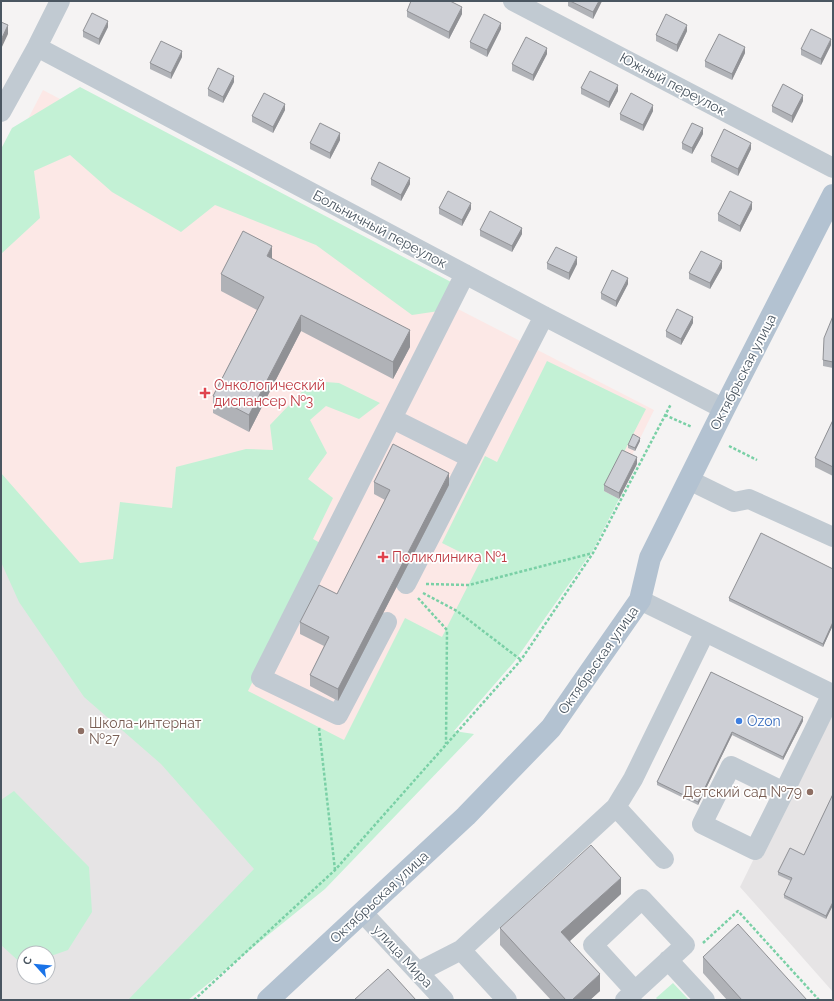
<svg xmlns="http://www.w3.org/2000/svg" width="834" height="1001" viewBox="0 0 834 1001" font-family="Raleway,sans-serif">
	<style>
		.education { fill: #e6e4e5; fill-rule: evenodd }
		.medical { fill: #fce8e6 }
		.green { fill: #c3f1d5 }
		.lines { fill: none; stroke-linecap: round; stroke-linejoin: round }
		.path { stroke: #7ad0a6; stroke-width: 2.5; stroke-dasharray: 3 2; stroke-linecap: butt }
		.minor { stroke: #c1cad2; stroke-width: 20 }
		.major { stroke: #b3c2d1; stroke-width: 22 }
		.wall { fill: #b0b2b7 }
		.shaded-wall { fill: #909195 }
		.building { fill: #cdcfd5; stroke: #909195 }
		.health-dot { fill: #e0444e; stroke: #fff; stroke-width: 1.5 }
		.shop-dot { fill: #3f7fe0; stroke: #fff; stroke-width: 1.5 }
		.education-dot { fill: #8d6e63; stroke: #fff; stroke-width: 1.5 }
		.labels { text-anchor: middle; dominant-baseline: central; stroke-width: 3.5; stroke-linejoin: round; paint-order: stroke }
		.street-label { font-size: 14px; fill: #4a5661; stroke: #fff }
		.health-label { font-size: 14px; fill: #be3a42; stroke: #fff; text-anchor: start }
		.shop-label { font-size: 14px; fill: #366cbe; stroke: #fff; text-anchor: start }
		.education-label { font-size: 14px; fill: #785e54; stroke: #fff; text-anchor: start }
	</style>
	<rect width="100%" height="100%" fill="#f5f3f3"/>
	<!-- education -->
	<path class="education" d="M1 558 300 883 174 1000H1ZM24 953H48V977H24Z
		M833 697V992L740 887Z"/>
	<!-- medical -->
	<path class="medical" d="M43 90 454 307 654 410 571 580 325 853 1 508V171Z"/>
	<!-- green -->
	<path class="green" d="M80 87 451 282 439 311 412 315 316 245 215 205 181 232 112 192 70 155 34 171 40 218 1 254V149L12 128Z
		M547 361 646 409 604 491 619 499 593 550 514 662 454 731 474 734 325 889 188 1000H128L254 869 161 764 84 697 19 602 1 562V473L80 563 113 559 120 502 172 508 176 467 246 449 273 450 270 425 312 381 339 383 380 403 359 419 326 406 310 420 327 453 308 479 333 498 313 539 322 544 248 691 344 740 405 618 442 637 480 562 442 543 485 456 497 462Z
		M14 791 89 867 92 912 68 950 48 957V953H24V965H23L1 945V800Z
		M673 983 689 1000H658L656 998Z"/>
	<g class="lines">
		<!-- path -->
		<path class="path" d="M665 415 692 427
			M729 446 757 460
			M426 584 469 585 593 553
			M423 593 457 611 521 660
			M418 598 447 630 446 744
			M319 728 335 870
			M703 943 738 911 819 1000
			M194 1000 335 870 521 660 593 553 671 404"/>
		<!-- minor -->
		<path class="minor" d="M513 1 833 168
			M37 47 544 316 724 409
			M1 112 37 47 60 1
			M393 419 471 458
			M689 480 734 502 749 499 833 537
			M406 584 544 316
			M640 600 832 694 784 792 731 766 702 824 755 850 784 792
			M387 622 338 715 261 678 465 274
			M616 807 664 859
			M362 912 444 1000
			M668 960 705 1000
			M418 972 461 950
			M507 1000 461 950 616 807 633 779 705 632
			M625 1000 685 945 642 899 593 945 635 991"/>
		<!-- major -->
		<path class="major" d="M268 1000 466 816 551 728 580 686 640 600 650 558 724 409 833 195"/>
	</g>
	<!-- wall -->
	<path class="wall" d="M568 1H602L593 19 568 6Z
		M407 11 462 14 449 39 407 17Z
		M108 27 99 45 83 37V31Z
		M501 29 487 57 470 48V42Z
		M687 31 677 52 656 41V35Z
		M831 45 821 65 801 55V49Z
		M745 53 732 80 705 67V61Z
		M547 54 533 81 512 71V64Z
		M182 57 171 79 150 69V63Z
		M234 82 223 103 208 96V89Z
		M581 88 618 91 609 108 581 94Z
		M803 101 792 123 772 112V106Z
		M285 110 273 133 252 122V116Z
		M653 111 643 131 620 120V114Z
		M703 134 692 154 682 149V143Z
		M340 140 330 159 310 149V143Z
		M751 149 738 176 711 162V156Z
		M371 179 410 184 401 201 371 185Z
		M439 208 471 209 462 226 439 214Z
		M752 209 740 232 718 221V214Z
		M480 230 522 234 512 252 480 236Z
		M272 259 410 347 393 379 301 331 249 432 213 413V396L257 310 221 291V274Z
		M547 263 577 264 569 280 547 269Z
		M722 268 710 289 689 279V273Z
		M628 284 616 307 601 299V293Z
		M833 316V368L823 366V360Z
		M693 323 681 345 666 337V331Z
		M833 420V476L815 467V458Z
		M640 441 635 451 628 448V445Z
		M637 464 619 499 604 491V485Z
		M374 482 449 485 338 701 310 686V675L324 646 300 634V622L337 594 385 500 374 494Z
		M833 569V625L823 647 729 601V598Z
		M711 672 803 721 783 760 732 735 698 805 657 785V782Z
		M833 794V905L826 919 784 898V895L791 881 778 875V872L804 855Z
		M621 894 570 941 600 991 590 1000H551L500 945V928Z
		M703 957 807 1000H727L703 973Z"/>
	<!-- shaded-wall -->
	<path class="shaded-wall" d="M599 1H602L593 19V12Z
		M462 7V14L449 39V32Z
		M108 21V27L99 45V39Z
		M501 23V29L487 57V50Z
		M8 25V34L1 49V40Z
		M687 25V31L677 52V45Z
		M831 39V45L821 65V59Z
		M745 47V53L732 80V74Z
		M547 48V54L533 81V75Z
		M182 51V57L171 79V73Z
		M234 76V82L223 103V97Z
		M618 85V91L609 108V102Z
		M803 95V101L792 123V116Z
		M285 104V110L273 133V127Z
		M653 105V111L643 131V125Z
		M703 128V134L692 154V148Z
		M340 133V140L330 159V153Z
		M751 143V149L738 176V169Z
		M410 178V184L401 201V195Z
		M752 202V209L740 232V226Z
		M471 203V209L462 226V220Z
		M522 228V234L512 252V246Z
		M272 246V263L267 256Z
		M577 257V264L569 280V273Z
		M722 261V268L710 289V283Z
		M628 278V284L616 307V301Z
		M301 315V331L249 432V415Z
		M693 317V323L681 345V339Z
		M410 330V347L393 379V362Z
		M640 438V441L635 451V448Z
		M637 457V464L619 499V493Z
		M449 473V485L338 701V689Z
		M833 622V625L823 647V644Z
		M803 717V721L783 760V757Z
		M732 732V735L698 805V802Z
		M621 878V894L561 949V932Z
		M833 902V905L826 919V916Z
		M600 974V991L590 1000H572Z"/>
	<!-- building -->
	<path class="building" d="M411 1H450L462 7 449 32 407 11Z
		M570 1H599L593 12Z
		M92 13 108 21 99 39 83 31Z
		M484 14 501 23 487 50 470 42Z
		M666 14 687 25 677 45 656 35Z
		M1 22 8 25 1 40Z
		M811 29 831 39 821 59 801 49Z
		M719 34 745 47 732 74 705 61Z
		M526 37 547 48 533 75 512 64Z
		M161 41 182 51 171 73 150 63Z
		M218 68 234 76 223 97 208 89Z
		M590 71 618 85 609 102 581 88Z
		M783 84 803 95 792 116 772 106Z
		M264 93 285 104 273 127 252 116Z
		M631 93 653 105 643 125 620 114Z
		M320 123 340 133 330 153 310 143Z
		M692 123 703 128 692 148 682 143Z
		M724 129 751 143 738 169 711 156Z
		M379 162 410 178 401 195 371 179Z
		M448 191 471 203 462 220 439 208Z
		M730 191 752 202 740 226 718 214Z
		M490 211 522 228 512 246 480 230Z
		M243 231 272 246 267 256 410 330 393 362 301 315 249 415 213 396 264 297 221 274Z
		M556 247 577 257 569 273 547 263Z
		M701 251 722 261 710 283 689 273Z
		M612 270 628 278 616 301 601 293Z
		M677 309 693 317 681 339 666 331Z
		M833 316V362L823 360 824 338Z
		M833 420V467L815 458Z
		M633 434 640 438 635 448 628 445Z
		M393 444 449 473 338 689 310 675 329 637 300 622 319 585 337 594 390 490 374 482Z
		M622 450 637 457 619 493 604 485Z
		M761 533 833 569V622L823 644 729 598Z
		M711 672 803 717 783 757 732 732 698 802 657 782Z
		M833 794V902L826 916 784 895 792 878 778 872 790 848 804 855Z
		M591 845 621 878 561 932 600 974 572 1000H566L500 928Z
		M738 924 807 1000H742L703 957Z
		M388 969 416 1000H354Z"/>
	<!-- markers -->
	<g class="health-dot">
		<path d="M203 387h4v4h4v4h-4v4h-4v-4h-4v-4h4z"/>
		<path d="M381 551h4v4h4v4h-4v4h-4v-4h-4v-4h4z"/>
	</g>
	<circle class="shop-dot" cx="739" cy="721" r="4"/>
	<g class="education-dot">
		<circle cx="81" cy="731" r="4"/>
		<circle cx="810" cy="792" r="4"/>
	</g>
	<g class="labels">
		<!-- street labels -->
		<g class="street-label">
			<text transform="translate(673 84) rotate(28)">Южный переулок</text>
			<text transform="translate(380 229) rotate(28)">Больничный переулок</text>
			<text transform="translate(743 372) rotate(-63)">Октябрьская улица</text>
			<text transform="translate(598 660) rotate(-55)">Октябрьская улица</text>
			<text transform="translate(379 897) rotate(-43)">Октябрьская улица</text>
			<text transform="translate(403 956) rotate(47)">улица Мира</text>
		</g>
		<!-- health labels -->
		<g class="health-label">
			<text x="214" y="385">Онкологический<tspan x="214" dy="16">диспансер №3</tspan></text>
			<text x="392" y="557">Поликлиника №1</text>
		</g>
		<!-- shop labels -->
		<g class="shop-label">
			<text x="747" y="721">Ozon</text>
		</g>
		<!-- education labels -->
		<g class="education-label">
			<text x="89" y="723">Школа-интернат<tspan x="89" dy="16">№27</tspan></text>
			<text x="802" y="792" text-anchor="end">Детский сад №79</text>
		</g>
	</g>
	<!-- border -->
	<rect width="834" height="1001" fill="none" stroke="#4a5661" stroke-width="4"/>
	<!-- north arrow -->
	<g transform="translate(36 965) rotate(297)"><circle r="19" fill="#ffffff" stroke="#b7bbc0"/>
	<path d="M0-3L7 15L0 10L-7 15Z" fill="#1a73e8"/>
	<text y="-6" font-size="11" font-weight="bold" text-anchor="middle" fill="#4a5661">С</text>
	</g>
</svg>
